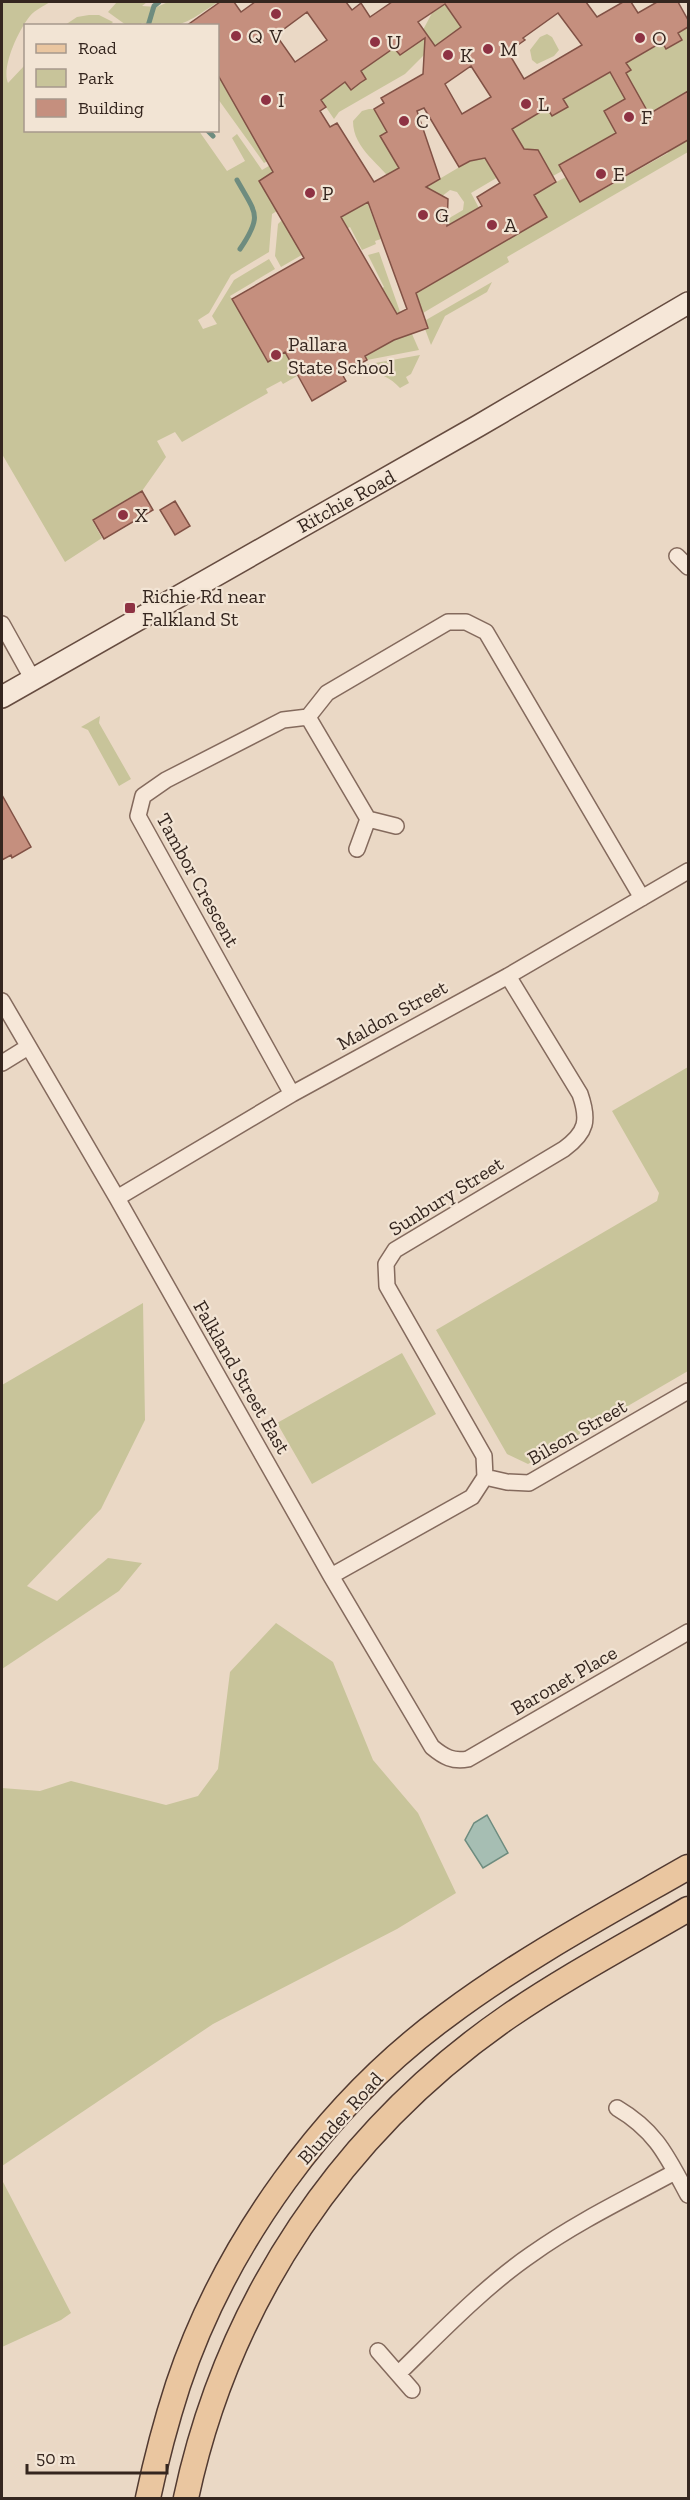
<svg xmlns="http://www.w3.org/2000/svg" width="690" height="2500" viewBox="0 0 690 2500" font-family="'Zilla Slab',serif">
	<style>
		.green { fill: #c8c49a }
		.water { fill: #a6beb3; stroke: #6e8c7f; stroke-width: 1.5 }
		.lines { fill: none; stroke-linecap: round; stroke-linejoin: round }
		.stream { stroke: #6e8c7f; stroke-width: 5 }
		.building { fill: #c58f7e; stroke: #815145; stroke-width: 1.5; fill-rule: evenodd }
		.street-casing { stroke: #846a5d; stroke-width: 18 }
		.secondary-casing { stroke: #664c40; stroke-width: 24 }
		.primary-casing { stroke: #523a31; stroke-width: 27 }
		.street { stroke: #f6e7d8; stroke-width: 15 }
		.secondary { stroke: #f6e7d8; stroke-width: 21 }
		.primary { stroke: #eac6a0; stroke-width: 24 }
		.poi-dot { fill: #8e3243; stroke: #f2e4d4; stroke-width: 2 }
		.labels { text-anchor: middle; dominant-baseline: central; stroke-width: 4.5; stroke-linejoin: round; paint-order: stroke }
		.poi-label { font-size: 20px; fill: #35261f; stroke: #f2e4d4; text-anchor: start }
		.street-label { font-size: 20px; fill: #35261f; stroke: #f2e4d4 }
	</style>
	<rect width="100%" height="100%" fill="#ead8c5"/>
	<!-- green -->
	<path class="green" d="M2 2H50C44 6 35 10 30 16 19 29 1 67 8 83L25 65 26 130 199 131 227 171 245 161 232 138 237 134 262 170 296 150 291 162 259 181 277 211 272 214 269 252 231 275 209 313 198 320 203 329 217 324 212 316 234 280 269 259 275 269 230 296 268 361 384 287 368 255 379 252 405 326 329 354 296 373 297 376 283 384 281 381 266 389 268 393 182 442 175 432 157 441 166 457 142 491 92 520 102 538 65 562 2 454Z
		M117 2H147L142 6 157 7 168 2H218C190 20 178 33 142 23L140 25H126L108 12Z
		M463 2H509L451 34 427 52 405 74 339 112 334 119 321 100 345 82 351 89 361 71 394 48 400 55 415 45 432 13 445 4 450 11Z
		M89 15H99L113 22 110 25H65L77 17Z
		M688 27V91L649 114 637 93 604 111 616 133 562 171 553 176 538 150 482 146 547 108 568 107 563 99 577 91 581 55 596 80 610 72 630 70 626 63 662 42 666 49 682 40 678 33Z
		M547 34 552 37 559 50 554 56 537 64 532 60 530 50 540 37Z
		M234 54 260 65 224 86 265 157 302 142 264 163 218 99V65Z
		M369 109H374L411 172 395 186C382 164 353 150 353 121L362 111Z
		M681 137 684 142 688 140V152L507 257 509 262 423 313 411 283 425 288 547 217 517 166 471 193 479 208 437 232 434 227 463 210 464 202 457 192 450 190 441 197 382 213 473 159H530L548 186 566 177 581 202 668 153 665 147Z
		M367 202 381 239 375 241 376 244 362 250 350 227 281 267 275 256 278 224 282 220 296 244Z
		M492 282 487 292 445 316 431 345 425 329 428 328 426 320Z
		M407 333 412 334 419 350 367 360 365 356Z
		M420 355 411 374 406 377 409 383 400 388C386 372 369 370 349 376L347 373 364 365Z
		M100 716 99 723 131 779 119 786 88 730 81 727Z
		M688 1067V1371L528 1464 507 1454 436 1330 657 1201 659 1193 612 1111Z
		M143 1303 145 1420 101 1509 27 1586 57 1601 108 1558 142 1563 119 1591 2 1669V1385Z
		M402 1353 436 1414 312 1484 277 1423Z
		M276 1623 333 1662 373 1760 418 1813 456 1893 397 1929 213 2024 2 2166V1788L40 1791 71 1781 166 1805 198 1796 218 1769 230 1672Z
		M2 2180 71 2313 61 2320 2 2347Z"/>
	<!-- water -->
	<path class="water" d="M487 1815 508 1853 483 1868 465 1840 474 1823Z"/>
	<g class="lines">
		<!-- stream -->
		<path class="stream" d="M148 26 154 6 159 2
			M207 130 213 136
			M237 180C256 214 263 215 240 249"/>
	</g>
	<!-- building -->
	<path class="building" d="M220 2H234L241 12 255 2H346L352 10 361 3 370 17 392 2H586L597 17 623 2H631L638 13 657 2H678L688 20V27L678 33 682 40 666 49 662 42 626 63 631 70 626 73 649 114 688 91V140L580 202 559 165 616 133 604 111 625 99 610 72 563 99 568 107 552 116 547 108 512 129 524 149 538 150 556 182 534 195 547 217 416 293 428 328 394 340 365 356 367 360 342 374 346 381 312 401 285 352 268 362 232 299 304 258 259 181 273 172 218 75V26H186ZM445 4 461 27 435 46 418 22ZM307 12 327 40 295 62 276 35ZM558 13 582 45 524 79 508 52 525 40 523 38ZM425 38 423 74 381 98 384 103 374 109 387 132 380 136 399 168 374 182 337 123 330 127 320 111 326 107 321 100 345 82 351 90 360 83 366 79 361 71 394 48 400 55ZM471 66 491 97 462 114 445 84ZM424 108 459 167 470 161 485 158 500 183 477 197 482 206 447 226 448 199 426 187 440 179 417 111ZM368 202 407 309 397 314 341 217Z
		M142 491 153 510 104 539 93 520Z
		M175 501 190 526 175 535 160 510Z
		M2 795 31 847 12 858 11 855 2 860Z"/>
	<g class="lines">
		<defs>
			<path id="street" d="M677 556 688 567
				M2 624 32 678
				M308 717 368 819 357 849
				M368 819 396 826
				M2 1001 117 1198 331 1576 432 1747C444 1757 453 1762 468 1759L688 1632
				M2 1063 28 1047
				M292 1094 138 816 143 796 166 780 283 720 308 717 327 693 448 622H466L486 632 642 898
				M117 1198 292 1094 508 976 688 871
				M485 1477 484 1456 387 1286 386 1264 395 1250 564 1149C587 1132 589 1120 580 1094L508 976
				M331 1576 472 1497 485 1477 507 1482 529 1483 688 1391
				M617 2108C656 2131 667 2156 688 2195
				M378 2351 412 2390
				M399 2373C439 2334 485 2286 532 2254 577 2222 627 2198 675 2172"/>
			<path id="secondary" d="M2 697 478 426 688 303"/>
			<path id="primary" d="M148 2498C156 2460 166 2422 178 2385 225 2244 326 2104 446 2016 522 1959 606 1914 688 1867
				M186 2498C228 2301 342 2131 509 2016 566 1977 628 1944 688 1909"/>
		</defs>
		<!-- street casing -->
		<use href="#street" class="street-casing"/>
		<!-- secondary casing -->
		<use href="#secondary" class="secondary-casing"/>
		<!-- primary casing -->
		<use href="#primary" class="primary-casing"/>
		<!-- street -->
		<use href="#street" class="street"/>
		<!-- secondary -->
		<use href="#secondary" class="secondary"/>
		<!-- primary -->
		<use href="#primary" class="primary"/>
	</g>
	<!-- markers -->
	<g class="poi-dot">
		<circle cx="276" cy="14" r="6"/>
		<circle cx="236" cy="36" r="6"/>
		<circle cx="640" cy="38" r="6"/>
		<circle cx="375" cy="42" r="6"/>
		<circle cx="488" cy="49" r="6"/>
		<circle cx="448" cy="55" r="6"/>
		<circle cx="266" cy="100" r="6"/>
		<circle cx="526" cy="104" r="6"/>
		<circle cx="629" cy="117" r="6"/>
		<circle cx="404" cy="121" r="6"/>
		<circle cx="601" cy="174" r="6"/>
		<circle cx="310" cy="193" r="6"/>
		<circle cx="423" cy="215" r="6"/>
		<circle cx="492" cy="225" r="6"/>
		<circle cx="276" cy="355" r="6"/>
		<circle cx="123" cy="515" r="6"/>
		<rect x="124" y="602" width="12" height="12" rx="3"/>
	</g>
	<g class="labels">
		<!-- poi labels -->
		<g class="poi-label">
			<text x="248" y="36">Q</text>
			<text x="276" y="36" text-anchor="middle">V</text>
			<text x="652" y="38">O</text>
			<text x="387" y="42">U</text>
			<text x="500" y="49">M</text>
			<text x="460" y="55">K</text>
			<text x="278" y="100">I</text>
			<text x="538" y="104">L</text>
			<text x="641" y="117">F</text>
			<text x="416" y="121">C</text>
			<text x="613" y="174">E</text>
			<text x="322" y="193">P</text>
			<text x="435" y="215">G</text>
			<text x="504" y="225">A</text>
			<text x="288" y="344">Pallara<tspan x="288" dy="23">State School</tspan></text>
			<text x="135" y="515">X</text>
			<text x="142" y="596">Richie Rd near<tspan x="142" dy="23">Falkland St</tspan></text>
		</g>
		<!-- street labels -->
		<g class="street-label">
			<text transform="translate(346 501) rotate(-29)">Ritchie Road</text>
			<text transform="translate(198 880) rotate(61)">Tambor Crescent</text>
			<text transform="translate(392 1015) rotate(-29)">Maldon Street</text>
			<text transform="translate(446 1196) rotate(-32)">Sunbury Street</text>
			<text transform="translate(242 1377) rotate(60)">Falkland Street East</text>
			<text transform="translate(577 1432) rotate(-30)">Bilson Street</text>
			<text transform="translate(564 1680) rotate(-30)">Baronet Place</text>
			<text transform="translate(340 2118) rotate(-48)">Blunder Road</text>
		</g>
	</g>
	<!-- border -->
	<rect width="690" height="2500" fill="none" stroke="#35261f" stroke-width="6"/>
	<!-- legend -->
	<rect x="24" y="24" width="195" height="108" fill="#f2e4d4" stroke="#a6988c" stroke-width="1.5"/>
	<rect x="36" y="44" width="30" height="9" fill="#eac6a0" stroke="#a6988c" stroke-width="1.5"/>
	<text x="78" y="54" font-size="18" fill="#35261f">Road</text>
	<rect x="36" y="69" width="30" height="18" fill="#c8c49a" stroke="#a6988c" stroke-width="1.5"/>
	<text x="78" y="84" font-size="18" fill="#35261f">Park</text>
	<rect x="36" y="99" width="30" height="18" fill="#c58f7e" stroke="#a6988c" stroke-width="1.5"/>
	<text x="78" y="114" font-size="18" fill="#35261f">Building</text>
	<!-- scale -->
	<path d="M27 2464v9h140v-9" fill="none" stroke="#35261f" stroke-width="3"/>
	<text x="36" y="2464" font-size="18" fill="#35261f" stroke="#f2e4d4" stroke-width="4.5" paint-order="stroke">50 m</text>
</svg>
